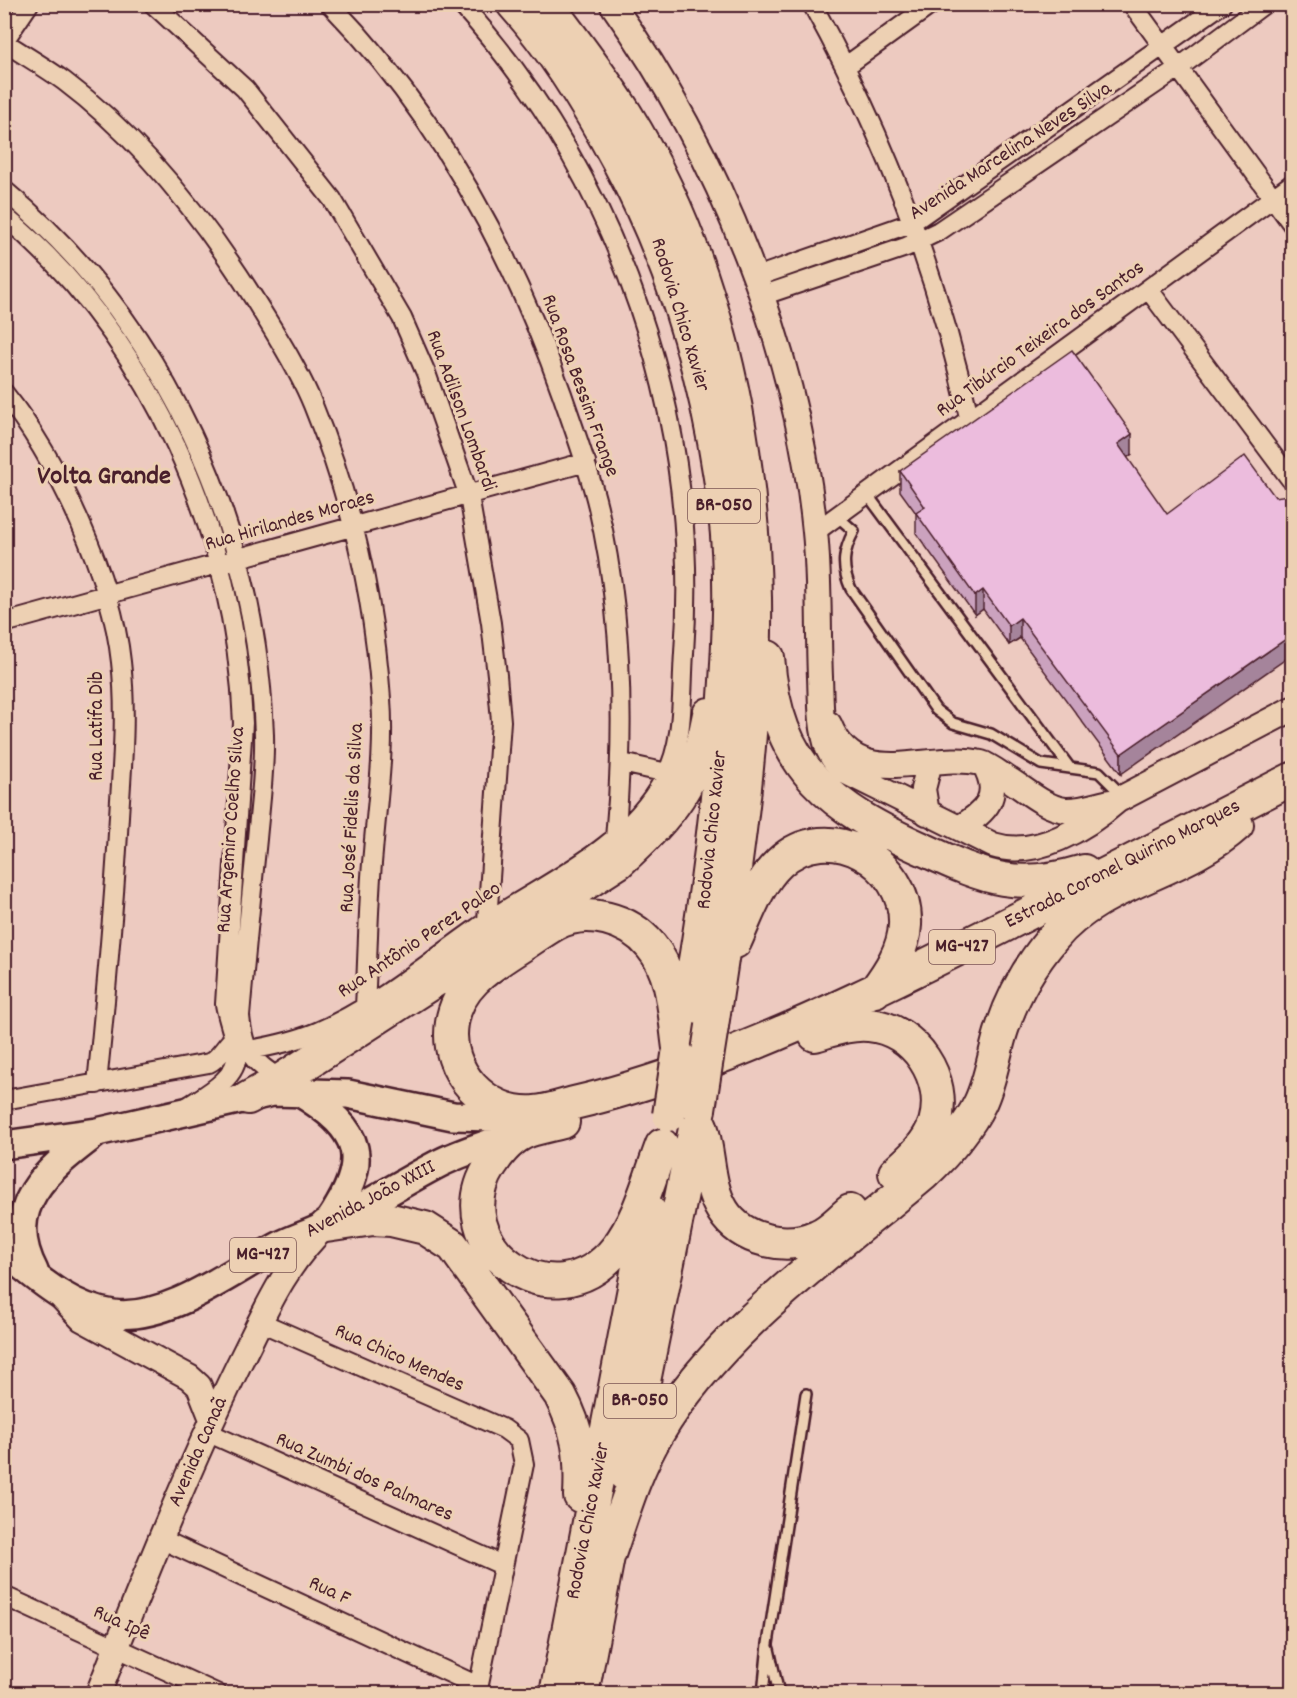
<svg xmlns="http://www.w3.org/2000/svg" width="1297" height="1698" viewBox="0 0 1297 1698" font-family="Dekko,sans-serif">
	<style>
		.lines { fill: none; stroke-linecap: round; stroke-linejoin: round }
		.lane-casing { stroke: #4a1f2b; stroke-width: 14 }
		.street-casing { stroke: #4a1f2b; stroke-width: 22 }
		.secondary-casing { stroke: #4a1f2b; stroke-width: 28 }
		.primary-casing { stroke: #4a1f2b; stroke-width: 32 }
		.highway-casing { stroke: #4a1f2b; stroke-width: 36 }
		.lane { stroke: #edd0b3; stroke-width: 9 }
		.street { stroke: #edd0b3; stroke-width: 18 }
		.secondary { stroke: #edd0b3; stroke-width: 24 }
		.primary { stroke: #edd0b3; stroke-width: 27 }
		.highway { stroke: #edd0b3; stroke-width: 32 }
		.highway-bridge-casing { stroke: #4a1f2b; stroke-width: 36; stroke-linecap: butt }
		.highway-bridge { stroke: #edd0b3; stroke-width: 32 }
		.wall { fill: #cba2be; stroke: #4a1f2b; stroke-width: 1.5 }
		.shaded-wall { fill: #a5849b; stroke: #4a1f2b; stroke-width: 1.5 }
		.building { fill: #ecbcdd; stroke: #4a1f2b; stroke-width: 1.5 }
		.labels { text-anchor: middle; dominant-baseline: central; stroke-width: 6; stroke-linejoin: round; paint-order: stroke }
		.shield { fill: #edd0b3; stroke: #7b5454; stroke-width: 1.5 }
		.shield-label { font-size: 20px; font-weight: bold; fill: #4a1f2b }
		.street-label { font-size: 21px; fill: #4a1f2b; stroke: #edd0b3 }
		.district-label { font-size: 27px; font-weight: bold; fill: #4a1f2b; stroke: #edd0b3 }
	</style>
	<rect width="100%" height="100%" fill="#edcac0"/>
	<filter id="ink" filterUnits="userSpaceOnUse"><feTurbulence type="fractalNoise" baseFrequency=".0167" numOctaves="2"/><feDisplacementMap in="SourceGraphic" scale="12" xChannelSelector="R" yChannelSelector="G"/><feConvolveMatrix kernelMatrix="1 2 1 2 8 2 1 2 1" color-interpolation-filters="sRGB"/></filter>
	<g filter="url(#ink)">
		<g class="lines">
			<defs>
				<path id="lane" d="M867 494 1070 768
					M837 516 854 531C843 551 841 567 851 589L936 710 953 723 991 734 1041 764 1099 772 1123 796
					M769 1649 779 1694
					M763 1694 768 1644 806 1394"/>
				<path id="street" d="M153 4 245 89 332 199 402 318 426 373 469 496 491 623 497 675 501 721 487 921
					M330 4C437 114 511 250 562 394 575 432 589 469 598 507 623 615 625 729 615 839
					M812 4C884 134 937 273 969 417
					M1132 4 1292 224
					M4 41 29 4
					M4 42C24 55 45 67 64 81 149 145 215 233 269 323 285 349 302 377 313 405 351 498 374 599 381 699 385 751 377 801 373 852 368 903 368 955 365 1006
					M846 66 932 4
					M4 190C166 324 257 527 264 735 265 770 260 805 257 839 251 898 245 957 240 1016 244 1057 254 1061 285 1083
					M4 216C151 339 236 535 243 723L225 1004C227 1018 237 1044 237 1054 237 1079 205 1095 187 1107
					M756 277 911 223 1222 4
					M1149 290 1292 481
					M761 296 906 247 939 231 1177 69 1264 4
					M4 393C58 460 112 577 121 662 127 714 122 765 119 816 114 906 106 995 97 1084
					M815 532 1292 184
					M4 623 586 462
					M622 763 667 773
					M238 1052C263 1048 293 1042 317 1032 374 1008 425 965 476 929 542 883 623 853 664 779 685 743 681 694 684 653 701 419 620 179 461 4
					M4 1100 209 1063C224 1056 226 1039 241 1035
					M260 1322 504 1429 519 1440 524 1464 477 1694
					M207 1432 502 1565
					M161 1539 478 1686
					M4 1596 218 1694"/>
				<path id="secondary" d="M612 4C719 154 797 348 815 532 820 580 818 629 820 677 821 700 820 727 828 749 832 758 837 765 844 771L993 845C1036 859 1086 828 1118 800L1292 709
					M829 724C857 794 928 750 981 763 990 766 1000 774 1008 779 1025 789 1045 808 1065 810 1079 811 1096 805 1110 802
					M927 813 923 789 930 762
					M959 828C985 813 1003 796 984 764
					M63 1299 82 1319 189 1377 199 1386 212 1419
					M98 1694C142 1583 186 1473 238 1366 263 1317 283 1266 324 1228"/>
				<path id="primary" d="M299 1092C364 1131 371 1160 328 1223
					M4 1145 97 1132 273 1092 348 1094 453 1116 494 1117 524 1114
					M4 1251C37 1278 69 1308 113 1314 170 1321 234 1269 283 1244 296 1238 311 1233 325 1226 364 1208 401 1183 440 1163 466 1150 494 1142 521 1133
					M34 1271C0 1205 49 1169 96 1133"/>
				<path id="highway" d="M513 4C555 51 588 105 618 161 677 271 710 390 725 514 732 575 729 637 725 697 719 807 704 915 684 1023
					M547 4C574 40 602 76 626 114 714 256 752 432 755 598 757 742 733 885 712 1026
					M768 657C776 769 831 808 927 851 987 879 1018 891 1084 871
					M735 942C747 916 757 884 779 863 828 816 908 862 905 925 904 950 889 972 875 991
					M815 1035C832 1030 851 1023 869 1025 915 1029 948 1079 935 1123 928 1144 911 1159 895 1173
					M679 1048C674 1014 674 973 651 946 629 919 587 907 555 924 541 932 528 942 515 950 487 968 457 987 452 1023 444 1071 486 1116 535 1112 548 1111 562 1106 574 1103 618 1093 660 1079 702 1064 805 1026 903 977 1000 928 1098 879 1195 829 1292 779
					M248 1098 281 1080 619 862C671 814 696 786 709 714
					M563 1122C551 1125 539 1127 528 1131 512 1137 500 1151 491 1165 440 1245 554 1327 616 1249 639 1220 649 1179 662 1145
					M701 1126C710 1153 707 1186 723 1211 742 1241 786 1250 817 1236 830 1231 840 1219 850 1211
					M326 1226 373 1219 391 1220 425 1228 453 1246 560 1395C579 1431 582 1456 580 1496
					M625 1475 699 1109
					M607 1560C622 1518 634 1472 658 1433 719 1330 833 1251 924 1174 945 1154 967 1130 980 1103 991 1080 994 1053 1002 1029 1013 995 1030 965 1053 938 1100 881 1183 874 1237 825
					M556 1694 649 1210
					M582 1694 611 1541"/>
			</defs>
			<!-- lane casing -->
			<use href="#lane" class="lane-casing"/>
			<!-- street casing -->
			<use href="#street" class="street-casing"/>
			<!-- secondary casing -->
			<use href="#secondary" class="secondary-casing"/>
			<!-- primary casing -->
			<use href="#primary" class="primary-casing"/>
			<!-- highway casing -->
			<use href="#highway" class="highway-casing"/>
			<!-- lane -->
			<use href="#lane" class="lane"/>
			<!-- street -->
			<use href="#street" class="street"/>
			<!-- secondary -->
			<use href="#secondary" class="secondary"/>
			<!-- primary -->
			<use href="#primary" class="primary"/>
			<!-- highway -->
			<use href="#highway" class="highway"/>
			<defs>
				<path id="highway-bridge" d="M699 1109 712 1026
					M669 1115 678 1055"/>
			</defs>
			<!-- highway-bridge casing -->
			<use href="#highway-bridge" class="highway-bridge-casing"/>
			<!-- highway-bridge -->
			<use href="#highway-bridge" class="highway-bridge"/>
		</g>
		<!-- wall -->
		<path class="wall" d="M1132 454 1127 457 1121 774 1020 638 1009 645 983 609 975 615 916 533V513L900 491V471Z"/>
		<!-- shaded-wall -->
		<path class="shaded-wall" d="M1132 434V454L1118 464V444Z
			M983 590V609L975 615V596Z
			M1020 618V638L1009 645V626Z
			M1293 634V654L1121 774V754Z"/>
		<!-- building -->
		<path class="building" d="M1072 350 1132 434 1118 444 1167 514 1245 456 1275 497 1288 495 1293 501V634L1121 754 1020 618 1009 626 983 590 975 596 916 513 925 507 900 471Z"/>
	</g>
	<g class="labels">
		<!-- shield labels -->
		<g class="shield">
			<rect x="688" y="489" width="72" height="34" rx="4.5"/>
			<rect x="929" y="930" width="66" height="34" rx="4.5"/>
			<rect x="230" y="1238" width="66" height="34" rx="4.5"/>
			<rect x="604" y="1384" width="72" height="34" rx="4.5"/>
		</g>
		<g class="shield-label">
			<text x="724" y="506">BR-050</text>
			<text x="962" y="947">MG-427</text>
			<text x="263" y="1255">MG-427</text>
			<text x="640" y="1401">BR-050</text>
		</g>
		<!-- street labels -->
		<g class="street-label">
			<text transform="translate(1011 152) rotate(-33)">Avenida Marcelina Neves Silva</text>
			<text transform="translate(679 315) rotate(73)">Rodovia Chico Xavier</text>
			<text transform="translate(1041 340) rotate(-36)">Rua Tibúrcio Teixeira dos Santos</text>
			<text transform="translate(579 386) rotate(70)">Rua Rosa Bessim Frange</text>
			<text transform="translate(460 411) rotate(70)">Rua Adilson Lombardi</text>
			<text transform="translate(290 522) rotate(-16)">Rua Hirilandes Moraes</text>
			<text transform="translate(98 726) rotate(-90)">Rua Latifa Dib</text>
			<text transform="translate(353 818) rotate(-87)">Rua José Fidelis da Silva</text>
			<text transform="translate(232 830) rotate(-86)">Rua Argemiro Coelho Silva</text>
			<text transform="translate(713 830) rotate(-84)">Rodovia Chico Xavier</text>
			<text transform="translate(1123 865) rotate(-27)">Estrada Coronel Quirino Marques</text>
			<text transform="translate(420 941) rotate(-34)">Rua Antônio Perez Paleo</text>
			<text transform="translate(371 1200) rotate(-28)">Avenida João XXIII</text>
			<text transform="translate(399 1359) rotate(24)">Rua Chico Mendes</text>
			<text transform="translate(199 1452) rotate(-66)">Avenida Canaã</text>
			<text transform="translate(364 1478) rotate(24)">Rua Zumbi dos Palmares</text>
			<text transform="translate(589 1521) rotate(-79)">Rodovia Chico Xavier</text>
			<text transform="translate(329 1592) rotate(25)">Rua F</text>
			<text transform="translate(121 1624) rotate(24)">Rua Ipê</text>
		</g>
		<!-- district labels -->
		<g class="district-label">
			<text x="104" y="477">Volta Grande</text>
		</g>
	</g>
	<!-- margin -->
	<rect width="1297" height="1698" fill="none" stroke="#edd0b3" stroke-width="24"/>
	<rect x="12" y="12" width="1273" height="1674" fill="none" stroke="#4a1f2b" stroke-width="2" filter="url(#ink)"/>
</svg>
